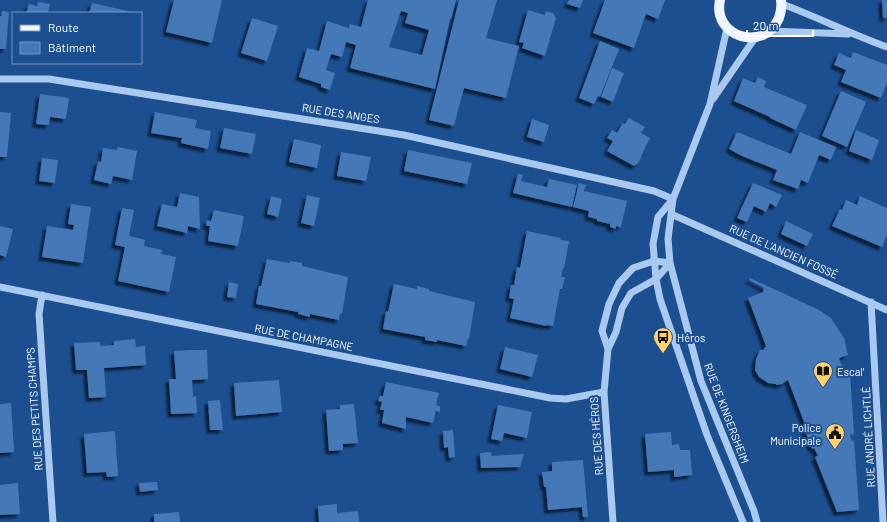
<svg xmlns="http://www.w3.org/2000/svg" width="887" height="522" viewBox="0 0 887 522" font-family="Barlow,sans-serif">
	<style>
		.building { fill: #4478b7; fill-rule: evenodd; filter: url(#shadow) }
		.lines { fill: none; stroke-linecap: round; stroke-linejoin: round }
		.minor { stroke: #a9c9ee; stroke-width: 7 }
		.major { stroke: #f0f6ff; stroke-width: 10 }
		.labels { text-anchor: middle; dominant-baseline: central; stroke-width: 4; stroke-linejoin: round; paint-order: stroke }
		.street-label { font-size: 11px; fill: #fff; stroke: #1b4f8f }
		.poi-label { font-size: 11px; fill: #fff; stroke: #1b4f8f; text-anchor: start }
	</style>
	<defs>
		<filter id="shadow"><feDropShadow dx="-3.5" dy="3.5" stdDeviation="1" flood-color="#0009"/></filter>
	</defs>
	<rect width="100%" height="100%" fill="#1b4f8f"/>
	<!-- building -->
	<path class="building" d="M174 0H222L212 43 166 32Z
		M368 0H456L451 19H450L435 89 350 68 356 45 346 42 342 57 331 54 326 70 335 73 330 90 321 87V84L299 77 307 48 319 51 327 21 349 28 350 24 361 27ZM401 11 408 13 405 23 429 30 422 55 389 47Z
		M459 0H497L486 38 519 46 506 98 464 88 454 126 429 120Z
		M569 0H583L580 8 567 4Z
		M605 0H665L658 19 646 14 634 48 593 33Z
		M882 0H887V18H883Z
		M38 2 50 4 48 13H26L29 4 37 6Z
		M92 3 132 12V13H89Z
		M528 10 545 15 546 11 553 13 556 18 545 56 522 48 524 43 519 42Z
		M2 11 9 12 6 49H0V16H1Z
		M252 18 278 26 267 61 241 53Z
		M600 41 619 49 600 97 598 96 594 104 579 98Z
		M853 52 887 65V83L881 98 841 82 846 70 834 65 839 53 851 58Z
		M612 68 624 73 613 102 601 97Z
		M758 77 766 81 764 87 807 105 796 130 770 118V117L734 101 743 78 755 83Z
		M841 91 866 102 847 147 822 136Z
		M40 94 69 98 66 119 50 117 49 125 36 124Z
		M0 112 11 113 7 157H0Z
		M155 112 197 120 195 128 211 131 208 149 181 143 182 138 151 133Z
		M629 118 645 127 641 133 650 138 641 156V158L638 163 634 166 607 151 613 141 607 138 612 130 617 133 623 123 625 124Z
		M532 119 549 125 544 142 527 137Z
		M224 128 256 134 252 154 220 148Z
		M856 130 879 140 872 160 849 151Z
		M737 132 791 154 800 132 836 147 831 160 819 155 808 183 801 180 798 189 773 180 777 170 742 156 729 149Z
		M294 139 321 145 317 168 289 162Z
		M118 147 137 151 132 180 113 176 111 184 94 180 98 161 101 162 103 148 117 150Z
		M408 150 472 163 467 184 404 171Z
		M341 152 371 157 366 181 337 176Z
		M42 158 58 160 55 183 39 181Z
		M518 174 523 175 521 181 547 187 549 179 577 185 572 207 513 193Z
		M579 183 586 185 584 191 627 201 621 227 616 226V229L610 227V224L597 221V219L588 217 589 211 573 207Z
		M753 183 782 195 776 207 770 203 766 212 754 206 747 222 737 218Z
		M180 193 199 197 200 229 188 226 187 233 157 226 162 204 177 207Z
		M307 195 320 198 314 226 301 223Z
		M271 196 282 199 278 217 267 214Z
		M860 196 887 208V235L882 247 832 226 840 209 842 210 846 200 857 205Z
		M71 204 91 207 83 263 42 257 47 226 73 230 74 225 68 224Z
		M122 208 134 210 129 236 145 240 144 246 162 250 161 254 176 257 169 292 118 281 125 247 115 245Z
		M214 210 244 216 238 246 208 241 210 226H206L207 220 211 221Z
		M786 221 813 234 807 246 781 234Z
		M0 226 13 229 6 257 0 255Z
		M527 231 561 238 560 240 569 241 564 268H563L561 277H565L562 289H560L553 326 547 325 546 326 510 318 514 299 509 298 511 285H514L517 267 520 268Z
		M267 259 290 263V261L302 263V266L348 277 342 314H340L339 320 310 314V317L298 314V312L256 304 259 286H261Z
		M750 278 819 310 831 318 844 338 848 355 839 358 845 374 850 373 854 434 850 435 852 441 854 440 859 510 837 512 815 457 818 456 814 448 812 449 804 428 806 427 788 380 782 384 776 385V384L768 383 759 377 755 370 756 359 760 350H763L766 346 748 298 763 292 764 288 749 280Z
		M229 282 238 284 236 298 227 297Z
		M394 284 417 289V286L429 289V291L475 302 469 339H468L466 346 437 340V342L425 340V337L383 329 386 311 388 312Z
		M135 339 136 347 145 346 146 365 104 368 106 397 89 398 87 370H76L74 343 100 342V346L114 345V341Z
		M505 347 538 355 532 377 500 369Z
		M192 350H207L208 379 192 380 193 397 196 396 197 413 171 414 169 379H176L174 351Z
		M279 380 282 412 236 416 234 383Z
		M386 382 439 393 436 405 440 406V412L436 411 433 423 406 417V429L382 423 384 410H380L382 402 378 401 380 396H383Z
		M220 400 223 430H210L208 401Z
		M11 403 14 452 0 453V404Z
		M354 404 358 443 343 444V450L329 451 326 410 340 409V405Z
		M498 405 532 412 527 438 504 433 502 441 491 439Z
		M453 430 455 457 449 458 448 447 444 448 443 431Z
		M115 431 118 476 107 477 106 472 87 473 84 434Z
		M671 432 672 445 679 444 680 450H690L692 475 674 477V470L648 472 645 434Z
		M491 452V456L524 454 520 467 481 468 480 453Z
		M583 460 588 517H583L582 507 548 510 546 487H544L542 472 552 471V462Z
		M157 482 158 490 140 492 139 483Z
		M18 483 20 514 0 515V485Z
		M337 504V513L358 511 359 522H319L318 506Z
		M179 512 180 522H154V514Z"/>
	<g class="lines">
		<!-- minor -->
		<path class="minor" d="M782 4C817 17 851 34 887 47
			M727 28 710 104 673 199 668 239 670 263 701 381 754 511 757 522
			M770 31 848 34
			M0 79H49L404 135 654 191 673 199
			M713 99 755 38
			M673 199 658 217 653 244 656 279 660 299 707 435 743 522
			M671 214 887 310
			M0 287 550 398 566 399 604 392
			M42 295 39 314 53 522
			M871 302 883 522
			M608 349 602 331 609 304 619 283 633 268 654 261 670 263
			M613 522 604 392 608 349 616 332 622 308 631 293 656 279 670 263"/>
		<!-- major -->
		<path class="major" d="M720 0C712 37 764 53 779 18 781 12 782 6 781 0"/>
	</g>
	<!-- icons -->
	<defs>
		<symbol id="bus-pin" viewBox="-11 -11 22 30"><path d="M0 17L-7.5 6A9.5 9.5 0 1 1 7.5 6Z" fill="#ffd166" stroke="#1b4f8f"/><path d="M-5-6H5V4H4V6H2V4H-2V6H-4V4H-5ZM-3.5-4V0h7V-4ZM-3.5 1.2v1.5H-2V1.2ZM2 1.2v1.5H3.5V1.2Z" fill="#111"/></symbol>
		<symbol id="library-pin" viewBox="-11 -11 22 30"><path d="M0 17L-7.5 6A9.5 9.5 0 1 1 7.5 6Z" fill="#ffd166" stroke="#1b4f8f"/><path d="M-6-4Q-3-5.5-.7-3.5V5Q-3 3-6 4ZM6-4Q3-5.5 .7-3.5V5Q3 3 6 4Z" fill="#111"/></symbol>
		<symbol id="civic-pin" viewBox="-11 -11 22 30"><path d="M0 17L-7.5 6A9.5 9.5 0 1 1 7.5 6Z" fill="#ffd166" stroke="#1b4f8f"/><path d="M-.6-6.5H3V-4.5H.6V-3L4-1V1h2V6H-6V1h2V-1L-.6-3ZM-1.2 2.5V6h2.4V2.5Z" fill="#111"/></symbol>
	</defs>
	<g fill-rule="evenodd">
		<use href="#bus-pin" x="652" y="326" width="22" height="30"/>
		<use href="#library-pin" x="812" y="360" width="22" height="30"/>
		<use href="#civic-pin" x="824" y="422" width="22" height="30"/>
	</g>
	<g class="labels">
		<!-- street labels -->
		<g class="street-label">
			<text transform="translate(341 113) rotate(9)">RUE DES ANGES</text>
			<text transform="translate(784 251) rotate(24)">RUE DE L'ANCIEN FOSSÉ</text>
			<text transform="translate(304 337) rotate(11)">RUE DE CHAMPAGNE</text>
			<text transform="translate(34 409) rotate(-94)">RUE DES PETITS CHAMPS</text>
			<text transform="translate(727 413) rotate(69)">RUE DE KINGERSHEIM</text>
			<text transform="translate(596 436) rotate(-94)">RUE DES HÉROS</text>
			<text transform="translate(868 437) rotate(-93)">RUE ANDRÉ LICHTLÉ</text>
		</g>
		<!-- poi labels -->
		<g class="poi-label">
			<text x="677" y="337">Héros</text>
			<text x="837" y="371">Escal'</text>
			<text x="821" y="427" text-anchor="end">Police<tspan x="821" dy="13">Municipale</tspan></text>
		</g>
	</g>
	<!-- legend -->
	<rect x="12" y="12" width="130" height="52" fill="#1b4f8f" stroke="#7695bc"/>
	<rect x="20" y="25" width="20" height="6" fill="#f0f6ff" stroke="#7695bc"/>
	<text x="48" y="32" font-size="12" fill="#ffffff">Route</text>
	<rect x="20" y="42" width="20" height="12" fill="#4478b7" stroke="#7695bc"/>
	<text x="48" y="52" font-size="12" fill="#ffffff">Bâtiment</text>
	<!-- scale -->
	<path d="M747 30v6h66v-6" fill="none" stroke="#ffffff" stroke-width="2"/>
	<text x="753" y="30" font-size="12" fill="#ffffff" stroke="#1b4f8f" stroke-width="3" paint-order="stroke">20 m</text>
</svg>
